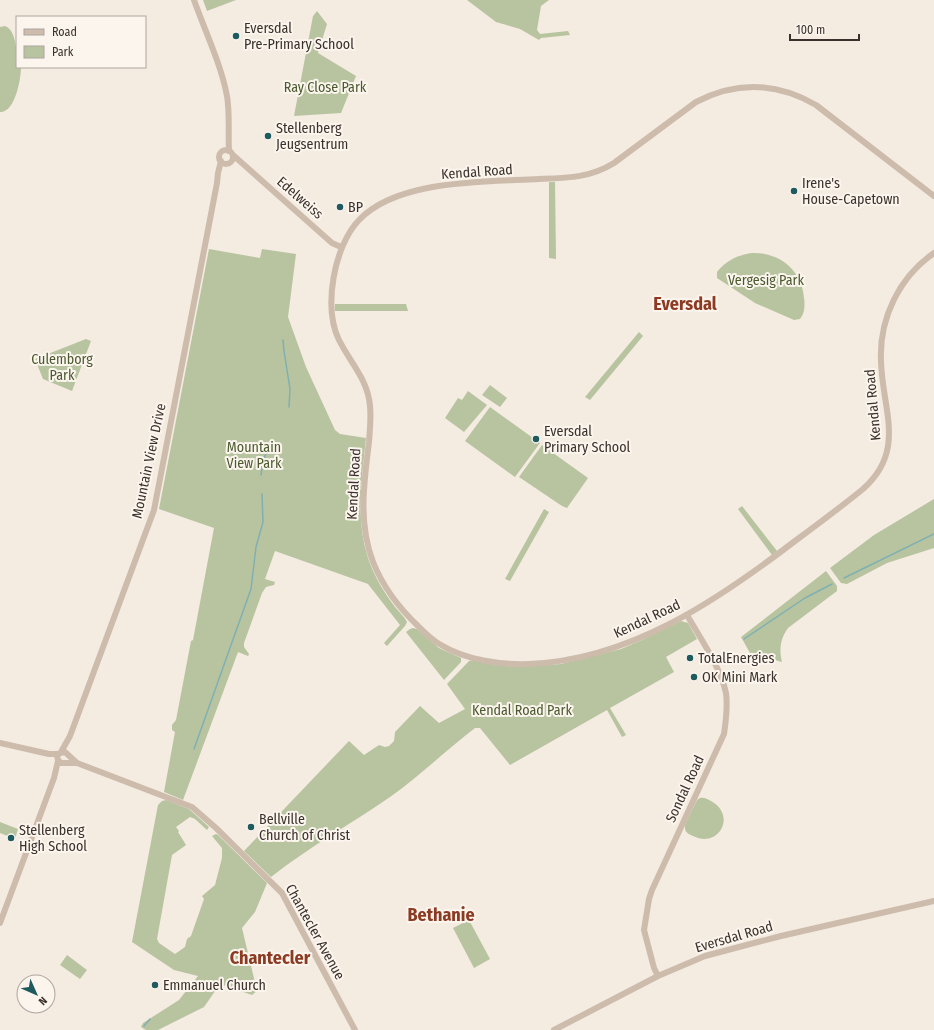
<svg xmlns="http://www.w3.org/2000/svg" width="934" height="1030" viewBox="0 0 934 1030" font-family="'Fira Sans Condensed',sans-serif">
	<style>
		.green { fill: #b8c4a0 }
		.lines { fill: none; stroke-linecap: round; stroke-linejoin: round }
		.stream { stroke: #7fb0b2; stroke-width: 1.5 }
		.minor { stroke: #cdbbac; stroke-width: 6 }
		.poi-dot { fill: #1f5a5e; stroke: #fbf5ee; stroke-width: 1.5 }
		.labels { text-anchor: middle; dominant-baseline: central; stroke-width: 4; stroke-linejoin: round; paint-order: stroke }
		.poi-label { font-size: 14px; fill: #3b302b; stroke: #fbf5ee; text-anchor: start }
		.park-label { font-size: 14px; fill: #4a5a2e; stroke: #fbf5ee }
		.street-label { font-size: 14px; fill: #3b302b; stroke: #fbf5ee }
		.district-label { font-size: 18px; font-weight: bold; fill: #8c3b22; stroke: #fbf5ee }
	</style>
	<rect width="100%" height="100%" fill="#f4ebe1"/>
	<!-- green -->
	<path class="green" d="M203 0H236L207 11Z
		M467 0H549L541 6 537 30 540 34 568 31 570 35 541 38 539 40 520 29 496 22Z
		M317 11 327 24 318 53 356 76 341 113 294 116 313 16Z
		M5 26C17 30 17 56 17 67H21C21 79 15 113 0 112V27Z
		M549 182H555L556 259 549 258Z
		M209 249 260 258 262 249 296 254 288 317 306 367 335 430 340 434 366 438C361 486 353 534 377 579 382 589 389 599 395 607 399 612 404 616 407 622L405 626 387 646 384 643 400 625 368 584 275 551 265 579 275 582 274 585 266 587 262 593 244 643V647L249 654 248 656 238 652 183 800 164 792 175 732 172 730V725L176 720 191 641 193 640 214 528 159 509Z
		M752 253C779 252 802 270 804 298 805 305 805 313 800 319L794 320 755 303 717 278V272C726 261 737 255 752 253Z
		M335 304H406L408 311H335Z
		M639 332 643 336 590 400 585 397Z
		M86 339 91 341 72 391 43 379 35 359Z
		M490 385 507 398 500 407 482 395Z
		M468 391 487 405 464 432 445 418 458 398 462 400Z
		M490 407 540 443 515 477 465 441Z
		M542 445 588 478 567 508 562 506 519 477Z
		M934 499V548L887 563 847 584 841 583 830 568 874 535Z
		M742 506 777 551 772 555 738 509Z
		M544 509 549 512 510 581 505 579Z
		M826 571 837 586V591L788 628C780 639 779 650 782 662L750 653 741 637Z
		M681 621 688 623 697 639 666 657 674 672 610 708 626 735 622 737 607 710 510 765 480 728H475C446 750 420 776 390 797 351 824 309 847 271 877L244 851 349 741 364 755 379 745 385 747 389 746 394 741 395 732 420 706 439 723 465 709 447 684 469 661 474 660 494 665 518 667 561 664 621 649 642 640Z
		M413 628 417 629 439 648 461 658V662L444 680 406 632 410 629Z
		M700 798C704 797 707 799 711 801 737 815 719 849 693 836 688 834 684 832 685 825L697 800Z
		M166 800 189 809 209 827 207 830 195 819 190 817 176 827 179 831 178 832 186 845 172 855 157 939 159 943 175 954 185 947 187 939 191 936 204 899 202 896 215 885 222 858V848L212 836 216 834 218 835 267 883 255 912 242 928 257 991 252 995 220 984 204 1007 158 1030H146L141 1027 143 1023 179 1000 198 976 174 970 132 942 158 805 162 801Z
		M0 822 18 829 15 839 0 833Z
		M469 920 490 959 474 968 453 928Z
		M67 955 87 970 80 979 60 965Z"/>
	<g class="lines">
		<!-- stream -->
		<path class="stream" d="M283 340 284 351 290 389 289 407
			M261 475C262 463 266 450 273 441
			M844 578 934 534
			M744 639 805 598 832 584
			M194 749 251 589 256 547 263 522 262 494
			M144 1026 150 1019"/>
		<!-- minor -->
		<path class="minor" d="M194 0C205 31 221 64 227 96 230 114 228 132 229 151
			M219 157a7 7 0 1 1 14 0a7 7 0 1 1-14 0Z
			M233 155 332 243 341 247
			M934 196 816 105C776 82 736 81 696 102L614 163C590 178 567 178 539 179 485 182 398 179 359 220 334 246 323 307 339 340 349 360 365 377 369 399 372 413 370 427 369 442 364 482 358 523 373 562 383 587 398 607 418 626 425 633 432 640 441 645 466 660 500 665 529 664 630 660 718 600 795 541 818 524 841 507 863 489 907 450 882 409 881 361 879 319 899 277 934 253
			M0 743 49 754H58
			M61 752 70 736 154 510 217 183 218 173 221 161
			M77 763H61L58 760 57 756 60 753 65 752 77 763 192 807 216 828 282 893 355 1030
			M0 923 54 778 58 761
			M658 976 654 968 644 930 649 899 652 890 724 734C726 720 728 707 726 693 720 666 700 638 687 615
			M554 1030 658 976 705 956 781 936 934 901"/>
	</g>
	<!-- markers -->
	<g class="poi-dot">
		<circle cx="236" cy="36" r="4"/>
		<circle cx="268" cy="136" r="4"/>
		<circle cx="794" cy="191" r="4"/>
		<circle cx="340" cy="207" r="4"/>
		<circle cx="536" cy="439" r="4"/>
		<circle cx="690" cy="658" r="4"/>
		<circle cx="694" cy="677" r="4"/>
		<circle cx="251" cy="827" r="4"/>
		<circle cx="11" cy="838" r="4"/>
		<circle cx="155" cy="985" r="4"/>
	</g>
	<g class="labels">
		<!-- poi labels -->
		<g class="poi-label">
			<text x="244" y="28">Eversdal<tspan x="244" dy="16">Pre-Primary School</tspan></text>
			<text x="276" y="128">Stellenberg<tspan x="276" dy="16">Jeugsentrum</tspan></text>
			<text x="802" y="183">Irene's<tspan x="802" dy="16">House-Capetown</tspan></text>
			<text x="348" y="207">BP</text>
			<text x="544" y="431">Eversdal<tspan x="544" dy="16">Primary School</tspan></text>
			<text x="698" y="658">TotalEnergies</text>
			<text x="702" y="677">OK Mini Mark</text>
			<text x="259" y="819">Bellville<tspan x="259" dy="16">Church of Christ</tspan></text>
			<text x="19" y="830">Stellenberg<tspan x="19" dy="16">High School</tspan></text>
			<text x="163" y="985">Emmanuel Church</text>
		</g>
		<!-- park labels -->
		<g class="park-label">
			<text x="325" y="87">Ray Close Park</text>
			<text x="766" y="280">Vergesig Park</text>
			<text x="62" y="359">Culemborg<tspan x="62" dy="16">Park</tspan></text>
			<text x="254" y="447">Mountain<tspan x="254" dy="16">View Park</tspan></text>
			<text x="522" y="710">Kendal Road Park</text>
		</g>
		<!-- street labels -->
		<g class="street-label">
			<text transform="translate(477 172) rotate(-4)">Kendal Road</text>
			<text transform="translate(300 198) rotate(41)">Edelweiss</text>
			<text transform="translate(873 405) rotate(-95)">Kendal Road</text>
			<text transform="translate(149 461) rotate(-78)">Mountain View Drive</text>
			<text transform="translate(354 484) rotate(-87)">Kendal Road</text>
			<text transform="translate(647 619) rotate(-25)">Kendal Road</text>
			<text transform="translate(685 789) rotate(-65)">Sondal Road</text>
			<text transform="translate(315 932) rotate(61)">Chantecler Avenue</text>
			<text transform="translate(734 937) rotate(-16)">Eversdal Road</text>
		</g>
		<!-- district labels -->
		<g class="district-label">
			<text x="685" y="304">Eversdal</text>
			<text x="441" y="915">Bethanie</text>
			<text x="270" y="958">Chantecler</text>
		</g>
	</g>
	<!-- legend -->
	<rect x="16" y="16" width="130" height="52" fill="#fbf5ee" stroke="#aea6a0"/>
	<rect x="24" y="29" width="20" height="6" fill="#cdbbac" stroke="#aea6a0"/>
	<text x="52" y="36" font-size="12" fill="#3b302b">Road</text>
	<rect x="24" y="46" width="20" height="12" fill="#b8c4a0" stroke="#aea6a0"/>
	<text x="52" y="56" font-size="12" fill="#3b302b">Park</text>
	<!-- north arrow -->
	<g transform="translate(36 994) rotate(135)"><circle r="19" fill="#fbf5ee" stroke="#aea6a0"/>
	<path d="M0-3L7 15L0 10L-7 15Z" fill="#1f5a5e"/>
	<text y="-6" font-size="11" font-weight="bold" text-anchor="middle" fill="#3b302b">N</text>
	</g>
	<!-- scale -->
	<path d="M790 34v6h69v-6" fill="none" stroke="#3b302b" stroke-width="2"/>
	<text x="796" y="34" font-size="12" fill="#3b302b" stroke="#fbf5ee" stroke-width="3" paint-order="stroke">100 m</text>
</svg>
